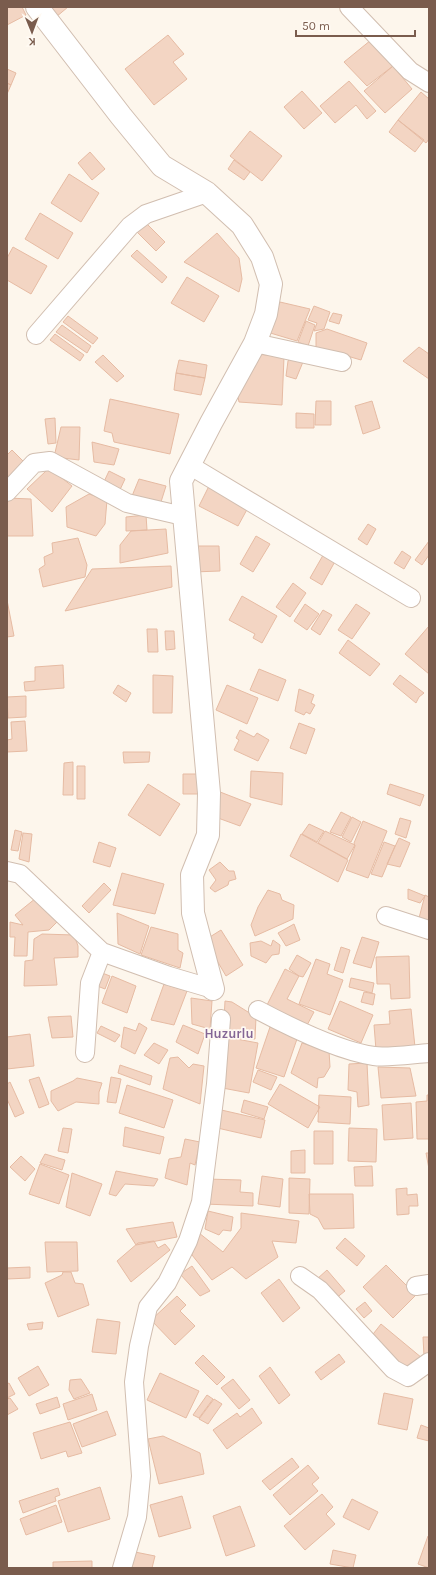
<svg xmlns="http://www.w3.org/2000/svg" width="436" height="1575" viewBox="0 0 436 1575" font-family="Karla,sans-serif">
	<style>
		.building { fill: #f3d5c3; stroke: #e6bba3 }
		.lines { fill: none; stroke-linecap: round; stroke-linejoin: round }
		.minor-casing { stroke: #d1beb0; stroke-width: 20 }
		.tertiary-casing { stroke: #d1beb0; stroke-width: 24 }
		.minor { stroke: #fff; stroke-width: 18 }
		.tertiary { stroke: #fff; stroke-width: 22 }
		.labels { text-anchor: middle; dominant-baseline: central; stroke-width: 3.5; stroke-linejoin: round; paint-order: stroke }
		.quarter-label { font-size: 13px; font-weight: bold; fill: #846695; stroke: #fffaf3 }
	</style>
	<rect width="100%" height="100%" fill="#fdf6ec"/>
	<!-- building -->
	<path class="building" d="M7 7H22L26 15 7 25Z
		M47 7H68L56 17Z
		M168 35 184 54 173 62 187 79 154 105 125 69Z
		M371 40 393 66 367 86 344 62Z
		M393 66 412 89 385 113 364 91Z
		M7 69 16 73 11 85 7 83Z
		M349 81 376 111 367 119 356 105 335 123 320 106Z
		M7 83 11 85 7 94Z
		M302 91 322 113 304 129 284 107Z
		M421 92 429 99V139L426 143 398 120Z
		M398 120 424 140 415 152 389 132Z
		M250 131 282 156 262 181 230 156Z
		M90 152 105 169 92 180 78 163Z
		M234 160 250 172 244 180 228 169Z
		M69 174 99 193 81 222 51 203Z
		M40 213 73 233 58 259 25 239Z
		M145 222 165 242 156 251 136 231Z
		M217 233 239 258 242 279 239 292 184 262Z
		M13 247 47 266 31 294 7 280V258Z
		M137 250 167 277 162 283 131 256Z
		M187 277 219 296 204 322 171 303Z
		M280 302 310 309 297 341 267 332Z
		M314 306 330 312 324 329 314 331 317 323 308 320Z
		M333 313 342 315 339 324 329 321Z
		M68 316 98 338 93 344 63 322Z
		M306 321 315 325 308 346 298 342Z
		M62 325 91 346 87 353 56 332Z
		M327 329 367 343 361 360 316 347V333Z
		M55 334 84 355 80 361 50 340Z
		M419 347 429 354V379L403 361Z
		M257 354 284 357 282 405 239 402 236 387Z
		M293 354 305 357 296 379 286 376 288 361Z
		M103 355 124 376 117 382 95 362Z
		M179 360 207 365 205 378 176 373Z
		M176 373 205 378 201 395 174 390Z
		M110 399 179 414 170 454 114 442 112 433 104 431Z
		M316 401H331V425H315Z
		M372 401 380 428 363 434 355 406Z
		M296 413 314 414V428H296Z
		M55 418 56 443 48 444 45 419Z
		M61 427H80L79 460 54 457Z
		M92 442 119 449 114 465 94 462Z
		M12 450 24 462 7 480V455Z
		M47 470 58 475 72 486 52 512 27 489Z
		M109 471 125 479 118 494 102 486Z
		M139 479 166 486 160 505 132 496Z
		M210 484 250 504 238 526 199 506Z
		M89 494 107 500 105 524 96 536 67 527 66 507Z
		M7 498 31 499 33 536H7Z
		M146 515 147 530 126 531V517Z
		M368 524 376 529 367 545 358 539Z
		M166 529 168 553 120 563V545L131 531Z
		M256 536 270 544 253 572 240 564Z
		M78 538 87 565 85 577 43 587 39 569 45 565 44 557 53 553 52 543Z
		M429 541V555L422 565 415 560Z
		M192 546H219L220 571 193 572Z
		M326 550 338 556 322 585 310 578Z
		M402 551 411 557 404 569 394 563Z
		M171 566 172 587 65 611 92 569Z
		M293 583 306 593 290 617 276 607Z
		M242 596 277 616 262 643 253 638 255 634 229 620Z
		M7 600 14 636 7 637Z
		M305 604 319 614 307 630 294 621Z
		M356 604 370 613 352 639 338 630Z
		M323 610 332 615 320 635 311 629Z
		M429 626V674L405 654Z
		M147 629H157L158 652H148Z
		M165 631H174L175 649 166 650Z
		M348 640 380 664 370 676 339 653Z
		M63 665 64 688 25 691 24 682 35 681V667Z
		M259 669 286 680 278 701 250 690Z
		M153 675 173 676 172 713H153Z
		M400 675 424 693 419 697 416 703 393 684Z
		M118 685 131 693 126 702 113 693Z
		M227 685 258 698 247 724 216 710Z
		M299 689 314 695 311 703 315 705 310 714 306 712 304 715 295 711Z
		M26 696V717L8 718 7 697Z
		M25 721 27 751 7 752V740L12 739 11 722Z
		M299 723 315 729 306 754 290 748Z
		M240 730 254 737 257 733 269 740 258 761 234 750 239 740 236 738Z
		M123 752H150L149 762 124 763Z
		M73 762V795H63L64 763Z
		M77 766H85V799H77Z
		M251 771 283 773 282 805 250 797Z
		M183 774H199V794H183Z
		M148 784 180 804 160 836 128 815Z
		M390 784 424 795 420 806 387 794Z
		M215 790 251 804 240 826 218 818Z
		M341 812 351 817 341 836 330 832Z
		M352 817 361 822 351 842 342 837Z
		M400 818 411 821 406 838 395 834Z
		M363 821 387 831 368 878 346 870 355 846 354 843Z
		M309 824 324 831 317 842 302 834Z
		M15 830 22 832 18 851 11 850Z
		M325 831 355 845 347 859 318 843Z
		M23 833 32 834 29 862 19 859Z
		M301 834 348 860 338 882 290 856Z
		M399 838 410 843 400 867 387 864Z
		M99 842 116 848 110 867 93 862Z
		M384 842 395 846 382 877 371 874Z
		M220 862 229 871H234L236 879 229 881 228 885 215 892 210 888 216 880 209 870Z
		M122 873 164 884 155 914 113 905Z
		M104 883 111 890 89 913 82 906Z
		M408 889 425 896 420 903 408 899Z
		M268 890 280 894 282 900 294 905 293 919 255 936 251 925 258 907Z
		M425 895 429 897V921L419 918Z
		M36 898 58 921 49 930 28 932 27 956H14L15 937H10V922L23 925 15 915Z
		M117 913 149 926 140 954 118 944Z
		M294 924 300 940 286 946 278 933Z
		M151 927 178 934V950L183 953 180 968 141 955Z
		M221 930 243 965 226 976 205 940Z
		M42 934 74 935 78 946V957L54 958 57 985 24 986 25 961 33 960 34 939Z
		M362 937 379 942 371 968 353 963Z
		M273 940 280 945 279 954 272 955 266 963 251 956 250 943 261 941 271 946Z
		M341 947 350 950 343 973 334 970Z
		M297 955 311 963 303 977 299 976 289 969Z
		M409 956 410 998 391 999 390 984H377L376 957Z
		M316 959 330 964 327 974 343 980 330 1015 299 1004Z
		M285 969 299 976 287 999 314 1012 305 1029 265 1009Z
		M97 971 110 976 105 989 92 984Z
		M112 976 136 986 127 1013 102 1003Z
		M351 978 374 983 372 993 349 987Z
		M164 984 187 991 174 1025 151 1020Z
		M364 992 375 994 373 1005 361 1002Z
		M191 998 212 1001 210 1029 192 1024Z
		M225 1001 232 1002 256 1017 255 1039 223 1037Z
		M340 1001 373 1015 361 1043 328 1029Z
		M411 1009 415 1047 376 1050 374 1025 390 1024 389 1011Z
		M71 1016 73 1037 52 1038 48 1017Z
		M139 1023 147 1028 135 1054 121 1047 124 1027 136 1031Z
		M183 1025 205 1034 198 1054 176 1042Z
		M101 1026 120 1035 115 1042 97 1033Z
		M270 1027 298 1036 284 1077 256 1068Z
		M30 1034 34 1066 7 1069V1037Z
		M226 1037 258 1043 249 1093 217 1087Z
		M154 1043 168 1050 159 1064 144 1055Z
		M302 1043 329 1051 330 1067 324 1077 318 1078 317 1088 291 1073Z
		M178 1057 189 1068 193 1064 204 1066 200 1104 163 1089 170 1058Z
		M367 1063 369 1105 358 1107 357 1092 348 1090 349 1064Z
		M120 1065 152 1076 150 1085 118 1073Z
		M378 1067 410 1068 416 1096 381 1098Z
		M258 1070 277 1077 271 1090 253 1082Z
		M39 1077 49 1104 39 1108 29 1080Z
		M111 1077 121 1079 116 1103 107 1102Z
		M77 1078 102 1083 99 1092V1104L76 1102 58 1111 51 1101V1091L73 1081Z
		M10 1082 24 1113 15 1117 7 1099V1084Z
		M280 1084 320 1107 308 1128 268 1104Z
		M127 1085 173 1100 164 1128 119 1113Z
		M319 1095 351 1097 350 1124 318 1122Z
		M427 1095H429V1139H417L416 1102 427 1101Z
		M244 1100 268 1107 264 1119 241 1112Z
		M411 1103 413 1138 384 1140 382 1105Z
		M217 1109 265 1120 261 1138 213 1127Z
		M125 1127 164 1137 160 1154 123 1146Z
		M63 1128 72 1129 68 1153 58 1151Z
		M349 1128 377 1129 376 1162 348 1161Z
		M314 1131H333V1164H314Z
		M185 1139 200 1142 195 1165 190 1163 187 1185 165 1178 169 1159 181 1157Z
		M305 1150V1173H291V1151Z
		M426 1153H429V1169Z
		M45 1154 65 1160 62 1170 40 1163Z
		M21 1156 35 1169 25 1181 10 1167Z
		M40 1164 69 1175 59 1204 29 1194Z
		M372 1166 373 1186H355L354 1167Z
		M116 1171 158 1179 154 1186 125 1184 116 1196 109 1194Z
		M72 1173 102 1184 90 1216 66 1207Z
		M262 1176 283 1179 280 1207 258 1204Z
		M289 1178 310 1179 309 1214 289 1213Z
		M206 1179 241 1180 240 1192 253 1193V1206L205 1204Z
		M407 1188V1195L417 1194 418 1206H409V1214L397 1215 396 1189Z
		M309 1194H353L354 1228 324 1229 318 1218 310 1214Z
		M208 1211 233 1217 231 1231 223 1230 219 1235 205 1229Z
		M241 1213 299 1221 296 1243 272 1241 278 1257 246 1279 232 1267 212 1280 192 1255 199 1233 223 1252 241 1228Z
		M173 1222 177 1237 136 1245 126 1229Z
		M345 1238 365 1256 357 1266 336 1248Z
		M154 1241 158 1248 165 1244 170 1250 131 1282 117 1261 138 1243Z
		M45 1242H77L78 1271 47 1272Z
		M386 1265 416 1295 393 1318 363 1287Z
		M192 1266 210 1291 200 1296 180 1274Z
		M30 1267V1278L7 1279V1268Z
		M327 1270 345 1291 335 1299 317 1279Z
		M63 1272H71L75 1283 83 1284 89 1305 58 1317 45 1283 62 1275Z
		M279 1279 300 1308 283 1322 261 1293Z
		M177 1296 186 1305 180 1311 195 1326 175 1345 151 1320Z
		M365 1302 372 1311 364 1318 356 1309Z
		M97 1319 120 1322 116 1354 92 1352Z
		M43 1322 42 1329 29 1330 27 1324Z
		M381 1324 422 1358 410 1372 370 1338Z
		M423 1337H429V1355L424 1356Z
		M339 1354 345 1362 321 1380 315 1372Z
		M203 1355 225 1377 217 1385 195 1363Z
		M38 1366 49 1385 29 1396 18 1378Z
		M270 1367 290 1395 279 1404 259 1376Z
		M160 1373 199 1391 186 1418 147 1400Z
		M81 1379 90 1393 74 1399 69 1390 70 1380Z
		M233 1379 250 1400 239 1409 221 1388Z
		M9 1383 15 1394 7 1398V1384Z
		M384 1393 413 1399 407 1430 378 1424Z
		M92 1394 97 1410 68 1420 63 1404Z
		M207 1395 213 1399 199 1418 193 1415Z
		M57 1397 60 1407 40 1414 36 1404Z
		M10 1398 18 1409 7 1415V1399Z
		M214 1399 222 1404 208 1424 199 1419Z
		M252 1408 262 1423 227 1449 213 1430 237 1413 240 1417Z
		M107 1411 116 1435 82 1447 73 1424Z
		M70 1422 82 1453 68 1457 66 1451 41 1459 33 1433Z
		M421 1425 429 1428V1441L417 1438Z
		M163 1436 200 1453 204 1474 159 1484 148 1439Z
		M292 1458 299 1467 270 1490 262 1481Z
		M308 1465 319 1478 312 1484 318 1491 290 1515 273 1495Z
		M100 1487 110 1519 68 1532 58 1501Z
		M58 1488 60 1495 55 1497 56 1501 23 1513 19 1501Z
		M322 1494 333 1507 326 1514 335 1524 305 1550 284 1526Z
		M182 1496 191 1528 159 1537 150 1505Z
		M352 1499 378 1512 369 1530 343 1517Z
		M56 1505 62 1522 26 1535 20 1519Z
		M240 1506 255 1546 226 1556 213 1516Z
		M428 1536H429V1568L418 1564Z
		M333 1550 356 1555 353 1568 330 1564Z
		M135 1552 155 1556 152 1568H132Z
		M92 1561V1568H53V1562Z"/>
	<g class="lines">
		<defs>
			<path id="minor" d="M349 7 410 71 429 83
				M36 335 130 226 146 214 207 193
				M255 343 342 362
				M189 465 411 598
				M7 492 34 463 50 461 127 503 183 516
				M7 871 20 874 102 952 169 976 213 989
				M386 916 429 930
				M258 1010C290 1027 339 1051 374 1056 387 1058 414 1054 429 1053
				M85 1053 90 983 102 952
				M300 1276 320 1290 393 1369 408 1377 429 1362
				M416 1286 429 1284
				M122 1568 137 1517 141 1476 134 1382 139 1346 148 1307 167 1283 188 1241 201 1202 216 1084 221 1019"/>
			<path id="tertiary" d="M37 7 121 116 162 166 207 193 242 225 262 257 271 284 266 314 255 343 211 423 181 481 209 793 208 835 192 875 193 913 213 989"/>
		</defs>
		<!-- minor casing -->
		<use href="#minor" class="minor-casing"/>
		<!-- tertiary casing -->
		<use href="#tertiary" class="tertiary-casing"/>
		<!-- minor -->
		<use href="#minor" class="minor"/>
		<!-- tertiary -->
		<use href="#tertiary" class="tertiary"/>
	</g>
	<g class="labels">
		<!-- quarter labels -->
		<g class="quarter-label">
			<text x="229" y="1033">Huzurlu</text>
		</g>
	</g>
	<!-- border -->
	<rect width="436" height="1575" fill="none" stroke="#7a5c4d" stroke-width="16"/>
	<!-- north arrow -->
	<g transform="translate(32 32) rotate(179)" stroke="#fffaf3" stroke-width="3" paint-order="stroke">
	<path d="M0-3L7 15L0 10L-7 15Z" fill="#7a5c4d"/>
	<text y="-6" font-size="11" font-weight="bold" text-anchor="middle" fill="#7a5c4d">K</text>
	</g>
	<!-- scale -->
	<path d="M296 30v6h119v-6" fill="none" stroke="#7a5c4d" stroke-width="2"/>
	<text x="302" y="30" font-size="12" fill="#7a5c4d" stroke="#fffaf3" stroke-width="3" paint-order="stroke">50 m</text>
</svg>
